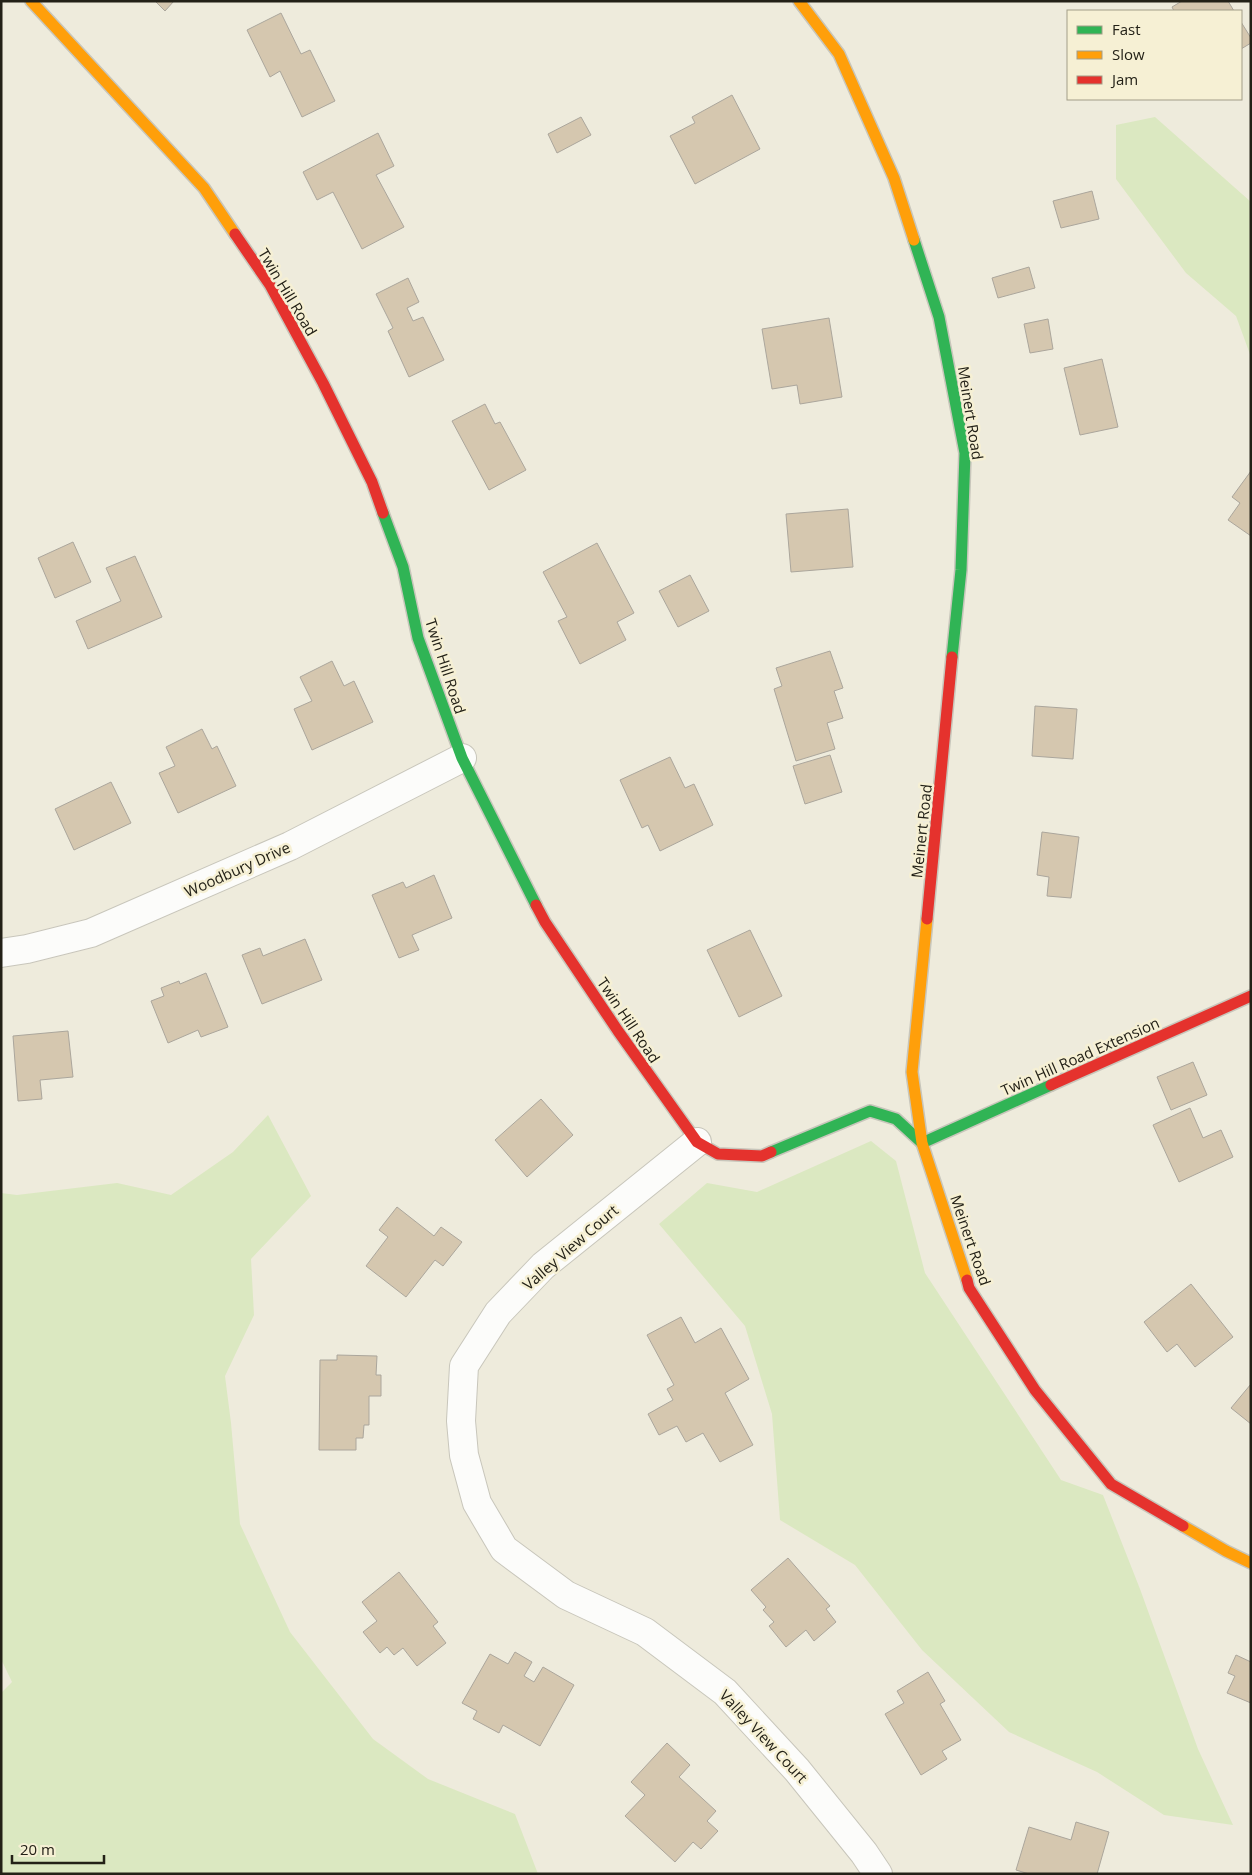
<svg xmlns="http://www.w3.org/2000/svg" width="1252" height="1875" viewBox="0 0 1252 1875" font-family="'Open Sans',sans-serif">
	<style>
		.green { fill: #dbe8c1 }
		.building { fill: #d5c7af; stroke: #aba69c }
		.lines { fill: none; stroke-linecap: round; stroke-linejoin: round }
		.street-casing { stroke: #c8c6bb; stroke-width: 30 }
		.fast-casing { stroke: #c8c6bb; stroke-width: 14 }
		.slow-casing { stroke: #c8c6bb; stroke-width: 14 }
		.jam-casing { stroke: #c8c6bb; stroke-width: 14 }
		.street { stroke: #fcfcfa; stroke-width: 28 }
		.fast { stroke: #30b455; stroke-width: 11 }
		.slow { stroke: #ff9f0a; stroke-width: 11 }
		.jam { stroke: #e5322d; stroke-width: 11 }
		.labels { text-anchor: middle; dominant-baseline: central; stroke-width: 5; stroke-linejoin: round; paint-order: stroke }
		.street-label { font-size: 15px; fill: #232117; stroke: #f6f0d4 }
	</style>
	<rect width="100%" height="100%" fill="#eeebdc"/>
	<!-- green -->
	<path class="green" d="M1155 117 1251 202V357L1236 316 1186 273 1116 179V125Z
		M268 1115 311 1196 251 1259 254 1315 225 1376 231 1423 240 1524 290 1632 373 1739 428 1779 515 1814 538 1874H1V1693L12 1682 1 1659V1193L17 1195 117 1183 171 1195 233 1152Z
		M871 1141 896 1161 925 1273 1061 1480 1103 1495 1140 1589 1198 1749 1233 1825 1164 1815 1097 1772 1009 1732 922 1650 855 1565 780 1520 772 1414 745 1326 659 1224 707 1183 757 1192Z"/>
	<!-- building -->
	<path class="building" d="M155 1H174L165 11Z
		M1182 1H1228L1234 11H1174L1172 7Z
		M281 13 301 54 310 50 335 101 302 117 280 71 270 77 247 30Z
		M1241 22 1251 38V43L1241 49Z
		M732 95 760 149 695 184 670 136 695 123 692 117Z
		M581 117 591 135 557 153 548 134Z
		M378 133 394 166 376 175 404 227 362 249 333 192 317 200 303 172Z
		M1092 191 1099 219 1061 228 1053 201Z
		M1029 267 1035 288 998 298 992 278Z
		M408 278 419 302 407 308 413 321 423 317 444 360 409 377 388 331 393 328 376 294Z
		M829 318 842 397 800 404 797 385 772 389 762 329Z
		M1048 319 1053 349 1030 353 1024 324Z
		M1102 359 1118 427 1080 435 1064 368Z
		M485 404 495 424 500 422 526 470 489 490 452 421Z
		M1251 471V536L1228 520 1240 503 1232 497Z
		M848 509 853 567 791 572 786 514Z
		M73 542 91 582 55 598 38 558Z
		M597 543 634 613 617 622 626 640 580 664 558 621 567 617 543 572Z
		M135 556 162 617 88 649 76 621 121 601 106 568Z
		M690 575 709 611 678 627 659 591Z
		M830 651 843 688 834 691 843 718 827 723 835 749 796 761 774 689 782 686 776 668Z
		M332 661 344 686 354 681 373 722 312 750 294 709 312 701 300 677Z
		M1035 706 1077 709 1073 759 1032 756Z
		M202 729 212 749 217 746 236 786 178 813 159 773 175 766 166 747Z
		M830 755 842 792 805 804 793 766Z
		M670 757 685 788 694 784 713 825 660 851 648 825 642 828 620 780Z
		M111 782 131 823 74 850 55 809Z
		M1042 832 1079 837 1071 898 1047 896 1049 877 1037 875Z
		M434 875 452 918 412 935 419 950 399 958 372 895 403 882 406 888Z
		M750 930 782 996 739 1017 707 950Z
		M305 939 322 980 262 1004 242 955 260 948 263 956Z
		M206 973 228 1027 201 1037 198 1030 168 1043 151 1001 164 996 161 988 179 981 180 984Z
		M68 1031 73 1077 40 1080 42 1099 18 1101 13 1036Z
		M1193 1062 1207 1095 1171 1110 1157 1077Z
		M541 1099 573 1135 527 1177 495 1140Z
		M1190 1108 1203 1138 1221 1130 1233 1157 1179 1182 1153 1125Z
		M397 1207 434 1236 441 1227 462 1242 443 1266 435 1260 406 1297 366 1266 388 1237 379 1230Z
		M1191 1284 1233 1337 1195 1367 1177 1344 1167 1352 1144 1322Z
		M681 1317 695 1343 721 1328 749 1379 725 1393 753 1445 720 1462 703 1433 686 1442 677 1426 659 1435 648 1414 673 1400 667 1389 674 1385 647 1335Z
		M337 1355 377 1356 376 1375H381V1396H369V1425H364L363 1438H356V1450H319L320 1360H337Z
		M1251 1384V1424L1231 1408Z
		M788 1558 830 1606 826 1609 836 1622 814 1641 806 1630 786 1647 769 1626 774 1622 763 1610 766 1607 751 1590Z
		M399 1572 438 1622 433 1626 446 1643 417 1666 403 1648 394 1655 387 1647 380 1653 363 1632 377 1621 362 1602Z
		M515 1652 532 1662 524 1676 534 1682 543 1667 574 1685 540 1746 503 1725 499 1733 473 1719 477 1711 462 1703 490 1654 508 1664Z
		M1236 1655 1251 1662V1703L1227 1693 1235 1676 1228 1673Z
		M928 1672 945 1701 940 1704 961 1740 942 1751 947 1759 921 1775 885 1714 904 1703 897 1691Z
		M667 1743 690 1765 679 1777 716 1811 707 1821 718 1831 701 1849 693 1842 675 1862 625 1816 645 1795 631 1782Z
		M1076 1822 1109 1832 1097 1874H1029L1016 1870 1029 1827 1071 1840Z"/>
	<g class="lines">
		<defs>
			<path id="street" d="M1 953 27 949 91 933 290 846 462 758
				M697 1142 543 1266 498 1313 464 1366 461 1421 464 1455 477 1503 504 1549 566 1595 645 1632 725 1692 797 1770 864 1853 878 1874"/>
			<path id="fast" d="M914 240 939 317 965 453 961 570 952 657
				M383 513 403 567 418 638 462 758 536 905
				M771 1152 870 1111 896 1119 922 1143 1051 1085"/>
			<path id="slow" d="M31 1 204 188 235 234
				M799 1 839 54 894 178 914 240
				M927 919 912 1072 922 1143 967 1280
				M1183 1526 1226 1551 1251 1563"/>
			<path id="jam" d="M235 234 270 285 323 383 372 482 383 513
				M536 905 545 922 618 1031 697 1142 718 1154 762 1156 771 1152
				M927 919 952 657
				M1051 1085 1251 996
				M967 1280 969 1288 1035 1390 1111 1484 1183 1526"/>
		</defs>
		<!-- street casing -->
		<use href="#street" class="street-casing"/>
		<!-- fast casing -->
		<use href="#fast" class="fast-casing"/>
		<!-- slow casing -->
		<use href="#slow" class="slow-casing"/>
		<!-- jam casing -->
		<use href="#jam" class="jam-casing"/>
		<!-- street -->
		<use href="#street" class="street"/>
		<!-- fast -->
		<use href="#fast" class="fast"/>
		<!-- slow -->
		<use href="#slow" class="slow"/>
		<!-- jam -->
		<use href="#jam" class="jam"/>
	</g>
	<g class="labels">
		<!-- street labels -->
		<g class="street-label">
			<text transform="translate(288 292) rotate(59)">Twin Hill Road</text>
			<text transform="translate(971 413) rotate(81)">Meinert Road</text>
			<text transform="translate(446 666) rotate(72)">Twin Hill Road</text>
			<text transform="translate(921 831) rotate(-84)">Meinert Road</text>
			<text transform="translate(237 869) rotate(-24)">Woodbury Drive</text>
			<text transform="translate(629 1020) rotate(56)">Twin Hill Road</text>
			<text transform="translate(1080 1056) rotate(-24)">Twin Hill Road Extension</text>
			<text transform="translate(971 1240) rotate(71)">Meinert Road</text>
			<text transform="translate(570 1247) rotate(-41)">Valley View Court</text>
			<text transform="translate(764 1736) rotate(47)">Valley View Court</text>
		</g>
	</g>
	<!-- border -->
	<rect width="1252" height="1875" fill="none" stroke="#232117" stroke-width="5"/>
	<!-- legend -->
	<rect x="1067" y="10" width="175" height="90" fill="#f6f0d4" stroke="#a29d88"/>
	<rect x="1077" y="26" width="25" height="8" fill="#30b455" stroke="#a29d88"/>
	<text x="1112" y="35" font-size="15" fill="#232117">Fast</text>
	<rect x="1077" y="51" width="25" height="8" fill="#ff9f0a" stroke="#a29d88"/>
	<text x="1112" y="60" font-size="15" fill="#232117">Slow</text>
	<rect x="1077" y="76" width="25" height="8" fill="#e5322d" stroke="#a29d88"/>
	<text x="1112" y="85" font-size="15" fill="#232117">Jam</text>
	<!-- scale -->
	<path d="M12 1855v8h92v-8" fill="none" stroke="#232117" stroke-width="2.5"/>
	<text x="20" y="1855" font-size="15" fill="#232117" stroke="#f6f0d4" stroke-width="4" paint-order="stroke">20 m</text>
</svg>
